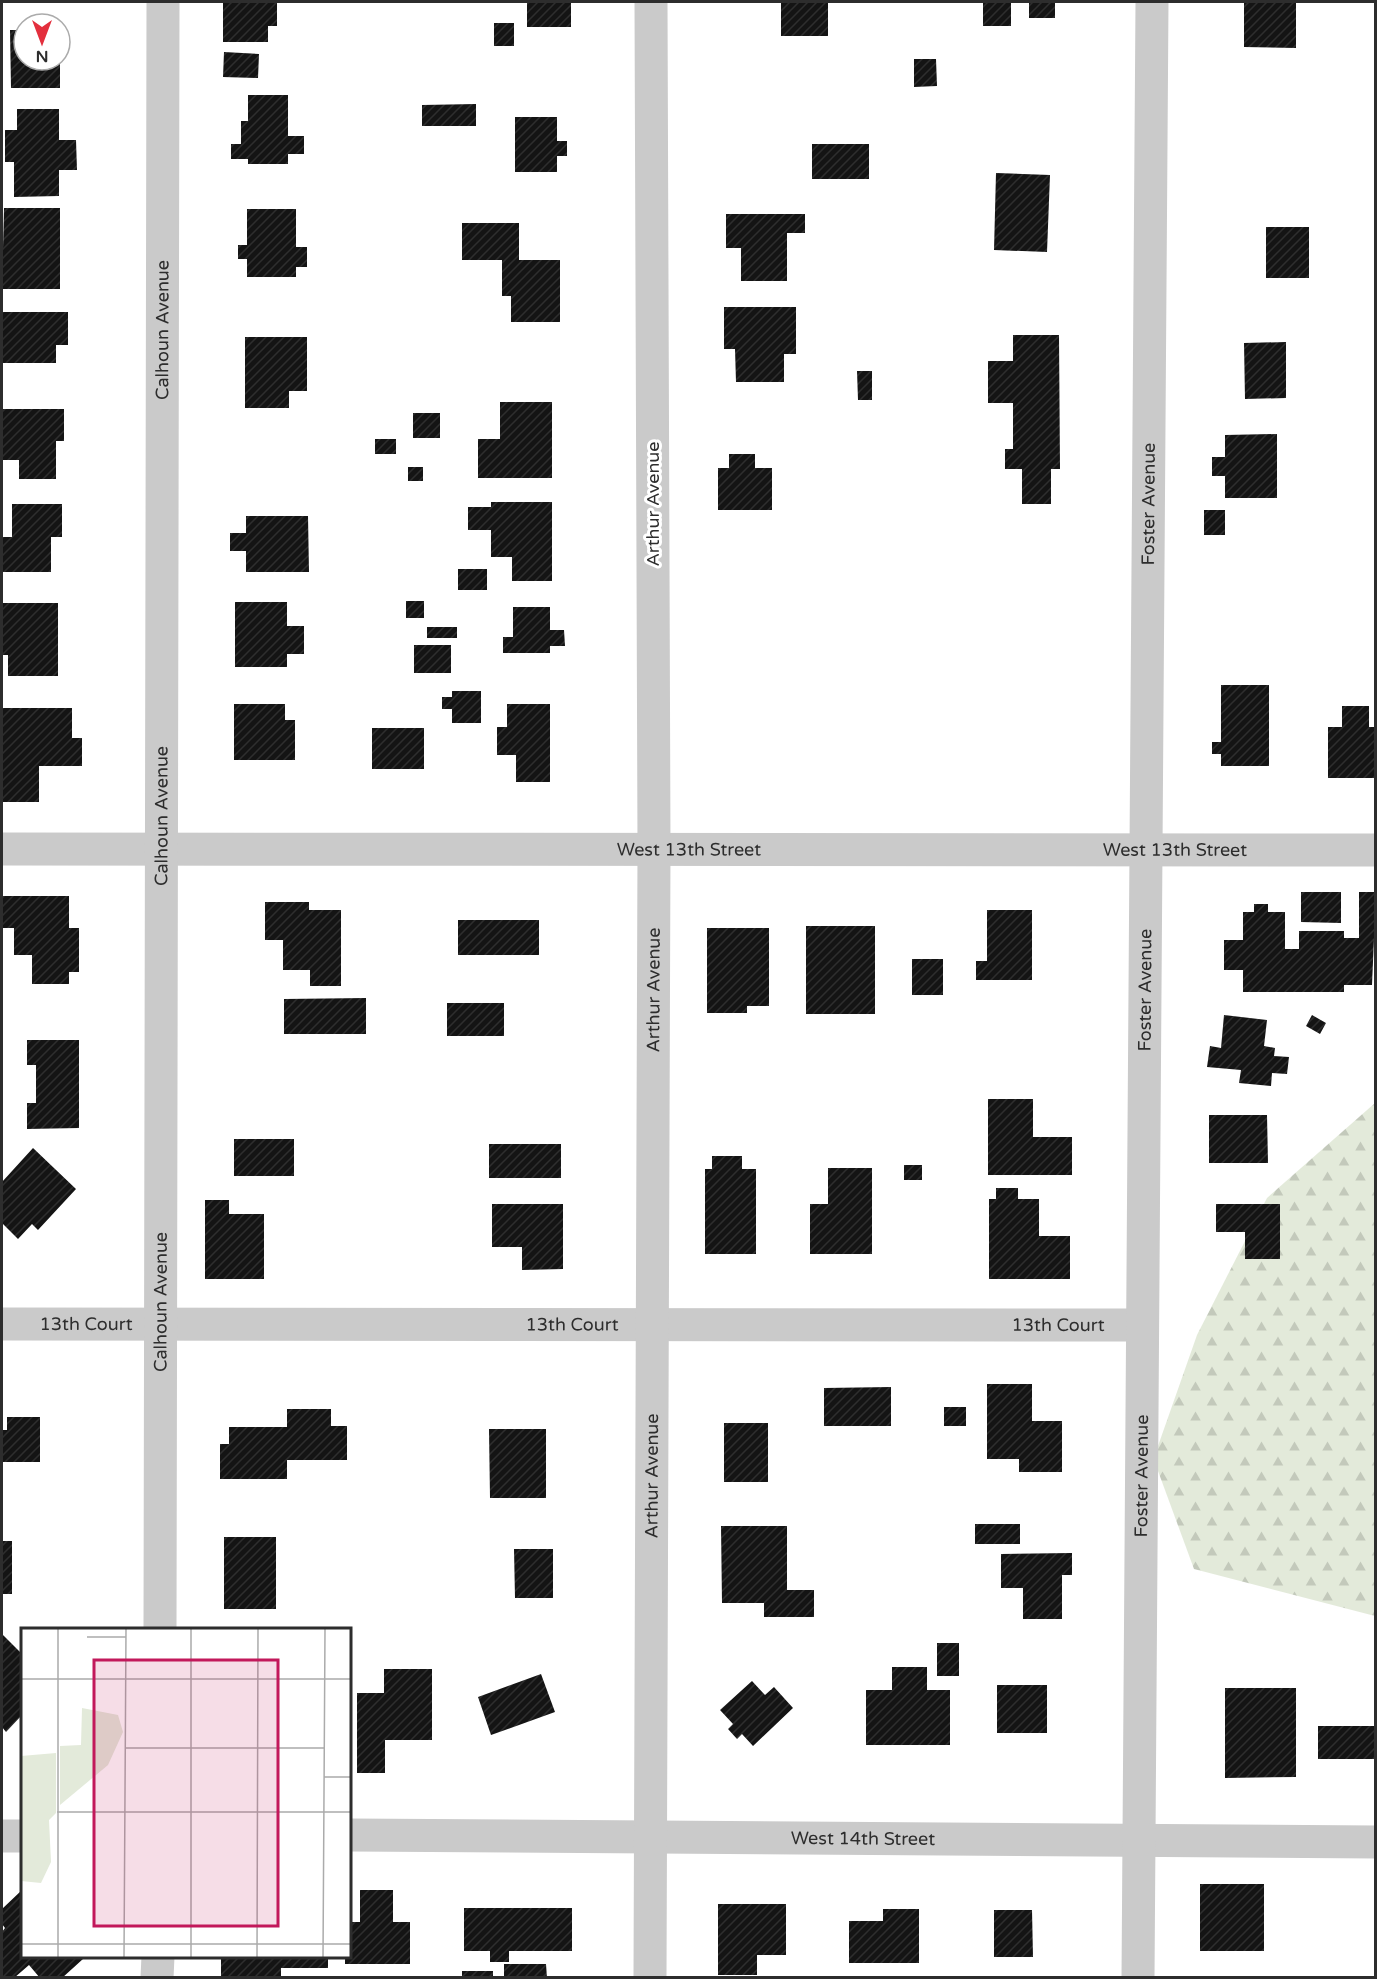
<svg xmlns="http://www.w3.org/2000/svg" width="1377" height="1979" viewBox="0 0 1377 1979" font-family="'Varela Round',sans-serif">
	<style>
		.forest { fill: url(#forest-firs) }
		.building { fill: url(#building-hatch) }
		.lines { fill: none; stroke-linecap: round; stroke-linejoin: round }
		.minor { stroke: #cacaca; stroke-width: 33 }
		.labels { text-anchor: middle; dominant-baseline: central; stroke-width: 6; stroke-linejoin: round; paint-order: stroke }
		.street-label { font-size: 18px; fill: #2d2d2d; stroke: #fff }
		.inset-road { fill: none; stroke: #ababab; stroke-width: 1.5 }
		.view { fill: #c2185b; fill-opacity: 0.15; stroke: #c2185b; stroke-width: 3 }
		.inset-edge { fill: none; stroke: #2d2d2d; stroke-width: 3 }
	</style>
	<defs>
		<pattern id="forest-firs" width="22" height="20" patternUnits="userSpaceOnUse" patternTransform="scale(1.5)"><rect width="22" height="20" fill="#e3eada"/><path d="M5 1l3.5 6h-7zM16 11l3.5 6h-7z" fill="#c3c9bb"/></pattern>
		<pattern id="building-hatch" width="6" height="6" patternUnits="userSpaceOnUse" patternTransform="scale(1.5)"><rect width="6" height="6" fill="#141414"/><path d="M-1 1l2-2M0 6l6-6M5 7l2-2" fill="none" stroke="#2e2e2e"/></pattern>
	</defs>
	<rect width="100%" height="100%" fill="#fff"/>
	<!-- forest -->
	<path class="forest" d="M1375 1103V1616L1194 1569 1158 1471V1446L1197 1335 1267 1198Z"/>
	<!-- building -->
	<path class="building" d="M223 2H277V26H268V42H223Z
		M527 2H571V27H527Z
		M781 2H828V36H781Z
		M983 2H1011V26H983Z
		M1029 2H1055V18H1029Z
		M1244 2H1296V48L1244 47Z
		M494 23H514V46H494Z
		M10 30H24V60H60V88H11Z
		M224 52 259 54 258 78 223 77Z
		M914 59H936L937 86 914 87Z
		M248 95H288V136H304V154H288V164H248V159H231V144H241V121H248Z
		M476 104V126H422V105Z
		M17 109H59V140H76L77 170H59V196L14 197V162H5V130H17Z
		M515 117H557V141H567V156H557V172H515Z
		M812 144H869V179H812Z
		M996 173 1050 175 1047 252 994 250Z
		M4 208H60V289H2Z
		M247 209H296V247H307V267H296V277H247V259H238V245H247Z
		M726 214H805V233H787V281H741V248H726Z
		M462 223H519V260H560V322H511V296H502V260H462Z
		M1266 227H1309V278H1266Z
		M724 307H796V354H784V382H736L735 349H724Z
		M2 312H68V345H56V363H2Z
		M1013 335H1059L1060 469H1051V504H1022V469H1005V449H1013V403H988V361H1013Z
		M245 337H307V391H289V408H245Z
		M1286 342V398L1245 399 1244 343Z
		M857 371H872V400H858Z
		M500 402H552V478H478V439H500Z
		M2 409H64V441H56V479H19V460H2Z
		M413 413H440V438H413Z
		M1277 434V498H1225V476H1212V457H1225V435Z
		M375 439H396V454H375Z
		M729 454H755V468H772V510H718V468H729Z
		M408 467H423V481H408Z
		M491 502H552V581H512V557H491V530H468V507H491Z
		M12 504H62V537H51V572H3V537H12Z
		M1204 510H1225V535H1204Z
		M246 516H308L309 572H246V551H230V533H246Z
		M458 569H487V590H458Z
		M406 601H424V618H406Z
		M235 602H287V626H304V654H287V667H235Z
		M2 603H58V676H8V655H2Z
		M513 607H550V630H564L565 646H550V653H503V637H513Z
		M427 627H457V638H427Z
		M414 645H451V673H414Z
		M1221 685H1269V766H1221V754H1212V742H1221Z
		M452 691H481V723H452V709H442V697H452Z
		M234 704H285V720H295V760H234Z
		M507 704H550V782H516V755H497V727H507Z
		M1342 706H1369V727H1376V778H1328V727H1342Z
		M2 708H72V738H82V766H39V802H2Z
		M372 728H424V769H372Z
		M1301 892H1341V923L1301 922Z
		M1359 892H1376L1372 985H1344V992H1243V970H1224V940H1243V912H1254V904H1268V912H1285V949H1299V931H1344V938H1359Z
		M2 896H69V928H79V972H69V984H32V955H14V928H2Z
		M265 902H309V910H341V986H310V970H283V940H265Z
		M987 910H1032V980H976V961H987Z
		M458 920H539V955H458Z
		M806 926H875V1014H806Z
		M707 928H769V1006H747V1013H707Z
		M912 959H943V995H912Z
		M366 998V1034H284V999Z
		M447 1003H504V1036H447Z
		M1224 1015 1267 1020 1264 1046 1275 1048 1274 1056 1289 1057 1287 1074 1272 1073 1271 1086 1239 1083 1241 1070 1207 1067 1210 1046 1221 1048Z
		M1312 1015 1326 1023 1320 1034 1306 1026Z
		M27 1040H79V1128L27 1129V1103H36V1065H27Z
		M988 1099H1033V1137H1072V1175H988Z
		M1209 1115H1267L1268 1163H1209Z
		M234 1139H294V1176H234Z
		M489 1144H561V1178H489Z
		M33 1148 76 1189 38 1230 32 1224 18 1239 2 1223V1182Z
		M712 1156H742V1169H756V1254H705V1169H712Z
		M904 1165H922V1180H904Z
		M828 1168H872V1254H810V1204H828Z
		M996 1188H1018V1199H1039V1236H1070V1279H989V1199H996Z
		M205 1200H229V1214H264V1279H205Z
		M492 1204H563V1269L522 1270V1247H492Z
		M1216 1204H1280V1259H1245V1232H1216Z
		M987 1384H1032V1421H1062V1472H1019V1459H987Z
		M891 1387V1426H824V1388Z
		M944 1407H966V1426H944Z
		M287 1409H331V1426H347V1460H287V1479H220V1444H229V1427H287Z
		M7 1417H40V1462H2V1430H7Z
		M724 1423H768V1482H724Z
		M489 1429H546V1498H490Z
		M975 1524H1020V1544H975Z
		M721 1526H787V1590H814V1617H764V1603H722Z
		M224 1537H276V1609H224Z
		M2 1541H12V1594H2Z
		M514 1549H553V1598H515Z
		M1072 1553V1575H1062V1619H1023V1588H1001V1554Z
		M2 1634 22 1654V1715L6 1732 2 1727Z
		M937 1643H959V1676H937Z
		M892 1667H927V1690H950V1745H866V1690H892Z
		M384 1669H432V1740H385V1773H357V1693H384Z
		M541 1674 555 1712 491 1735 478 1697Z
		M752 1681 765 1695 774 1687 793 1708 753 1746 742 1734 737 1739 728 1729 733 1724 720 1710Z
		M997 1685H1047V1733H997Z
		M1225 1688H1296V1777L1225 1778Z
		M1318 1726H1376V1759H1318Z
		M1200 1884H1264V1951H1200Z
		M22 1890V1956H81L83 1959 62 1978H40L29 1965 14 1978H2V1932L5 1928 2 1924V1909Z
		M360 1890H393V1922H410V1964H345V1956H350V1922H360Z
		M718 1904H786V1955H757V1975H718Z
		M464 1908H572V1951H509V1962H490V1951H464Z
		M883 1909H919V1963H849V1921H883Z
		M994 1910H1032L1033 1957H994Z
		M221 1956H328V1968H281V1978H221Z
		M504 1964H546L547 1978H504Z
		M462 1971H493V1978H462Z"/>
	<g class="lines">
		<!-- minor -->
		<g class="minor">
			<path id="s1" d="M2 849 1376 850"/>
			<path id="s2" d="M2 1324 1142 1325"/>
			<path id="s3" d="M160 1630 163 2"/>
			<path id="s4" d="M350 1835 1376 1842"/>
			<path d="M2 1836H22"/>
			<path d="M157 1978 158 1956"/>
			<path id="s5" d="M650 1978 654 848 651 2"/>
			<path id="s6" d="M1138 1978 1152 2"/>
		</g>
	</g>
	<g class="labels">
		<!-- street labels -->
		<g class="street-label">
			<text stroke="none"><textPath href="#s3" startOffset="1300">Calhoun Avenue</textPath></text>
			<text transform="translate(653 504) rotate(-90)">Arthur Avenue</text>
			<text stroke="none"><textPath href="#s6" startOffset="1474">Foster Avenue</textPath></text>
			<text stroke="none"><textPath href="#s3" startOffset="814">Calhoun Avenue</textPath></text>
			<text stroke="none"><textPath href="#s1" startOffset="687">West 13th Street</textPath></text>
			<text stroke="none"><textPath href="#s1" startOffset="1173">West 13th Street</textPath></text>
			<text stroke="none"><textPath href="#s6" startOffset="988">Foster Avenue</textPath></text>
			<text stroke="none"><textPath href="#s5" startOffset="988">Arthur Avenue</textPath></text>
			<text stroke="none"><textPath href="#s3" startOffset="328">Calhoun Avenue</textPath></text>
			<text stroke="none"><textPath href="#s2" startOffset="84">13th Court</textPath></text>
			<text stroke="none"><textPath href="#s2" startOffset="570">13th Court</textPath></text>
			<text stroke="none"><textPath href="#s2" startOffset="1056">13th Court</textPath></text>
			<text stroke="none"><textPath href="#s6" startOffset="502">Foster Avenue</textPath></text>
			<text stroke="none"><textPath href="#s5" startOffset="502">Arthur Avenue</textPath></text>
			<text stroke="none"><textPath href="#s4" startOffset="513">West 14th Street</textPath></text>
		</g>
	</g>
	<!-- overview -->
	<g transform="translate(21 1628)">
		<rect width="330" height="330" fill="#fff"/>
		<path d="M61 80 97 87 102 104 87 137 39 177V118L60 117ZM35 125V185L28 192 30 234 20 255 0 253V128Z" fill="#e3eada"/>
		<path class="inset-road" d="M66 9H105M0 51H330M104 120H303M303 149H330M36 184H330M0 316H330M37 329V1M103 329 105 1M170 329V1M236 329 237 1M302 329 304 1"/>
		<path class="view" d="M73 32H257V298H73Z"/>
		<rect width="330" height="330" class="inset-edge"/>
	</g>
	<!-- border -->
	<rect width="1377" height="1979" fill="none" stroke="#2d2d2d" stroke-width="6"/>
	<!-- north arrow -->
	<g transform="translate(42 42) rotate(180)"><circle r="28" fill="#ffffff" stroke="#ababab" stroke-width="1.5"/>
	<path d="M0-4.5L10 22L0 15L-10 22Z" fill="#e32f3d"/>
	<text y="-9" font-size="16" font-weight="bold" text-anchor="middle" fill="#2d2d2d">N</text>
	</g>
</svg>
